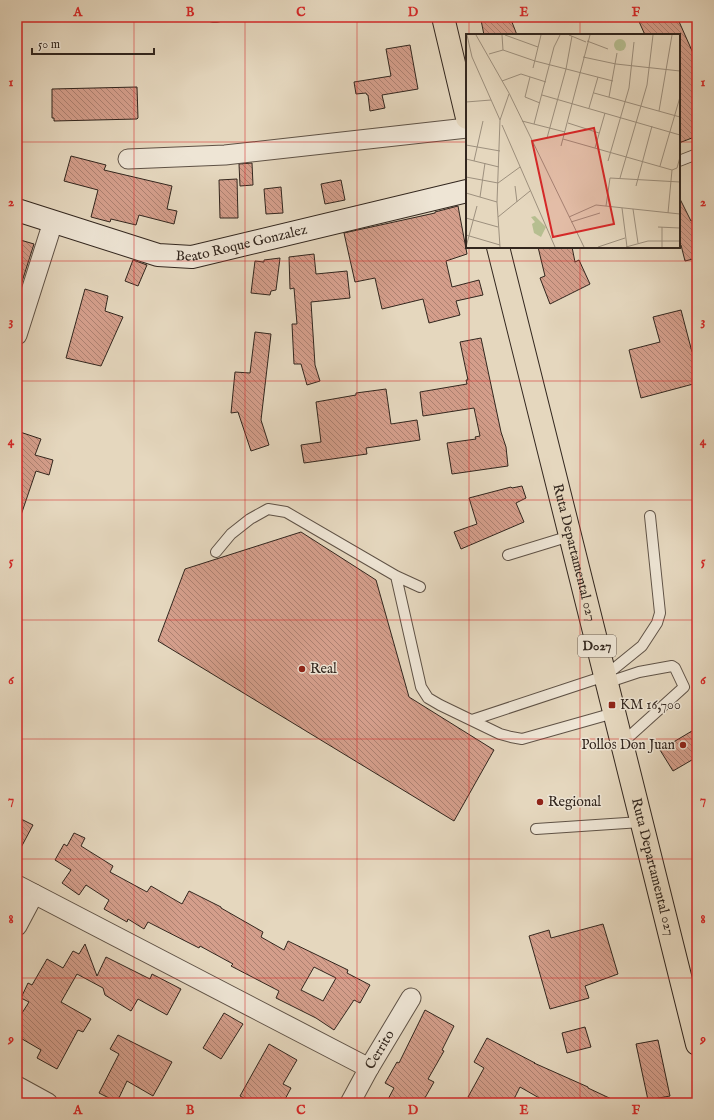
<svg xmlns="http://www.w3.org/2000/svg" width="714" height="1120" viewBox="0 0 714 1120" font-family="'IM FELL English',serif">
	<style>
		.building { fill: url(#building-back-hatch); stroke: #32261e; fill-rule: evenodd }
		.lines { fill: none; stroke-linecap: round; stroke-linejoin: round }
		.lane-casing { stroke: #5f5246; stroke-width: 12 }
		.street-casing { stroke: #5f5246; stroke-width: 21 }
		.secondary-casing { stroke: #32261e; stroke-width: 24 }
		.primary-casing { stroke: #32261e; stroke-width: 24 }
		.lane { stroke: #eee5d5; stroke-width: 10 }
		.street { stroke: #eee5d5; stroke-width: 19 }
		.secondary { stroke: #eee5d5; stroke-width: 22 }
		.primary { stroke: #e5d7be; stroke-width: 22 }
		.grid { fill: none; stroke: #d62828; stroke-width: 1; stroke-opacity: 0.55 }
		.poi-dot { fill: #8f2418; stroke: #eee5d5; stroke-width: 1.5 }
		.labels { text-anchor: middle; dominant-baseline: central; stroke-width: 3; stroke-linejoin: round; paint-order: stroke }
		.shield { fill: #eee5d5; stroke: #6a5f55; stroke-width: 1 }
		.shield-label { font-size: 13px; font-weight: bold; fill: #32261e }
		.street-label { font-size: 14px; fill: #32261e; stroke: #eee5d5 }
		.poi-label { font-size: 14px; fill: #32261e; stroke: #eee5d5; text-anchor: start }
		.inset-road { fill: none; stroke: #9d907e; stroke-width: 1 }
		.view { fill: #d62828; fill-opacity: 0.15; stroke: #d62828; stroke-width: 2 }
		.inset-edge { fill: none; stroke: #32261e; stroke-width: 2 }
		.neatline { fill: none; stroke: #d62828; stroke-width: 1.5 }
		.grid-label { font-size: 13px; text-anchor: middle; font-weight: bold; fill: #d62828 }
	</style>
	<defs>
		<pattern id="building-back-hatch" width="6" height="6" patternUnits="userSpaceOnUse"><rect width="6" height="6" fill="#d49e8b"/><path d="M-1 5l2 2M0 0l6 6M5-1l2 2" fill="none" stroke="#ad8171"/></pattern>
	</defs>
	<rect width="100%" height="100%" fill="#e5d7be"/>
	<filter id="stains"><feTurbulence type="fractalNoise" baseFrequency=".005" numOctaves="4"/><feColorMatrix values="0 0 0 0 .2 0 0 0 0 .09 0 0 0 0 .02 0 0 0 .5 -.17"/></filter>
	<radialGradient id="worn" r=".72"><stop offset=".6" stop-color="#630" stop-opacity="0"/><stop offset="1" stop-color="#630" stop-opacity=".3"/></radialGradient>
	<!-- building -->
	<path class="building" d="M489 17H510L517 35H484L481 20Z
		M637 17H677L697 62V136L679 143V35H645Z
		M410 45 418 89 382 95 385 108 370 111 368 95H367L366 93 356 94 354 82 391 76 386 49Z
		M137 87 138 118 137 119 54 121V118H52V89Z
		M71 156 106 165 104 170 172 186 167 209 177 211 174 224 139 215 136 225 111 219 110 222 91 217 98 190 64 181Z
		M252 163 253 185 240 186 239 164Z
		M237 179 238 218H220L219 180Z
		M341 180 345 200 325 204 321 184Z
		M281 187 283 213 266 214 264 189Z
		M679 197 691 221 697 218V258L685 261 681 245 679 246Z
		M458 206 467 254 446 261 452 287 479 280 483 295 456 301 460 315 429 323 423 299 382 309 375 278 355 282 344 233 435 213V212Z
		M17 239 34 244 20 288H17Z
		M538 247H572L575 262 579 260 590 284 550 304 540 278 545 276Z
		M314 254 316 274 347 271 350 298 311 302 315 365 320 381 307 385 301 364H294L292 324H297L294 288 290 289 289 257Z
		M280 258 276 290 271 291 270 295 251 293 255 261 264 262V260Z
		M133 260 147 265 138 286 125 281Z
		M85 289 108 296 105 311 123 317 101 366 66 358Z
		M681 310 692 352 697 351V383L641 398 629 350 660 342 653 317Z
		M255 332 271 334 261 420 269 445 251 451 238 412 231 413 235 372 250 373Z
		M481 338 501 432 506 447 508 466 452 474 447 443 476 439 475 437 480 436 474 408 423 416 420 392 467 384 466 380H468L460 342Z
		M386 389 391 424 417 420 420 440 366 448 367 454 304 463 301 445 321 442 316 402 356 395V393Z
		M17 431 41 439 35 455 53 460 49 475 36 471 19 521 17 520Z
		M522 486 526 498 516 503 524 522 461 549 454 532 477 524 469 498 511 487 512 488Z
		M301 532 376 580 409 697 494 750 454 821 158 641 185 569Z
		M697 728V757L673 771 660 750Z
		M17 817 33 825 17 855Z
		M74 833 85 838 81 846 113 866 110 872 147 892 151 886 182 904 189 891 221 907V908L263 932 261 937 284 950 288 941 348 970 347 973 370 985 360 1003 354 1000 334 1030 316 1018 276 998 279 991 231 966 233 964 200 946 199 948 148 922 144 929 128 919 127 922 104 909 109 900 86 885 79 895 62 883 71 870 55 860 64 844 67 846ZM314 967 336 978 323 1001 301 990Z
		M603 924 618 974 585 986 589 998 550 1009 529 936 549 930 551 938Z
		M85 944 97 976 106 957 150 979 152 974 181 989 167 1015 138 999 131 1011 105 995 103 988 77 974 61 1002 91 1019 83 1032 78 1030 57 1069 37 1058 41 1050 17 1036V1021L29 1002 21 998 28 983 32 985 47 959 63 968 73 951 79 954Z
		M425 1010 454 1026 442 1050 444 1051 428 1079 434 1082 422 1103H386L394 1088 385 1083 397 1062 399 1063Z
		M224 1013 243 1024 221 1059 203 1048Z
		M585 1027 591 1047 567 1053 562 1033Z
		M118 1035 172 1062 153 1096 127 1081 117 1102 99 1093 119 1054 110 1049Z
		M487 1038 535 1063H534L588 1087V1088L620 1103H548L520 1087 512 1103H480L468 1097 484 1068 474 1062Z
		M658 1040 670 1096 648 1100 636 1044Z
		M269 1044 297 1060 283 1084 291 1088 283 1103H252L240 1096Z"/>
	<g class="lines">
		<defs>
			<path id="lane" d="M213 17H217
				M679 161 697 154
				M216 552 231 534 250 519 268 509 286 512 396 576 420 587
				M508 555 570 536
				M396 576 421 687 428 698 440 705 500 734 511 737 522 739 614 713
				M606 683 639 672 672 666 675 668 684 687 622 743
				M472 720 605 676 642 646 657 623 660 613 650 516
				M536 829 641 822"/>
			<g id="street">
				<path d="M128 159 225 155 467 128"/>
				<path d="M17 335 53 222"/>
				<path d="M17 885 369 1068"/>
				<path d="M17 926 34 894"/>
				<path d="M17 1086 48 1103"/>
				<path id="s1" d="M350 1103 369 1068 411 998"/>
			</g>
			<g id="secondary">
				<path id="s2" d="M17 210 158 255 192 257 467 191"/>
			</g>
			<g id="primary">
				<path d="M443 17 467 118"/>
				<path id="s3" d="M498 247 697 1044"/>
			</g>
		</defs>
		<!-- lane casing -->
		<use href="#lane" class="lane-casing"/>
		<!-- street casing -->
		<use href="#street" class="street-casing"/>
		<!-- secondary casing -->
		<use href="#secondary" class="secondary-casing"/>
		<!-- primary casing -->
		<use href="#primary" class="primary-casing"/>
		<!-- lane -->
		<use href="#lane" class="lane"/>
		<!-- street -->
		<use href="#street" class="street"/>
		<!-- secondary -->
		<use href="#secondary" class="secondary"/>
		<!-- primary -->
		<use href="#primary" class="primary"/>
	</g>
	<!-- grid -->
	<path class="grid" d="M134 17V1103M245 17V1103M357 17V1103M469 17V35M580 17V35M17 142H467M679 142H697M469 247V1103M580 247V1103M17 261H697M17 381H697M17 500H697M17 620H697M17 739H697M17 859H697M17 978H697"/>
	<!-- markers -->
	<g class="poi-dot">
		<circle cx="302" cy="669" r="4"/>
		<rect x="608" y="701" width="8" height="8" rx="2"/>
		<circle cx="683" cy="745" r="4"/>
		<circle cx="540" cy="802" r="4"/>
	</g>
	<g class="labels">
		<!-- shield labels -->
		<rect class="shield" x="578" y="635" width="38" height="22" rx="3"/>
		<g class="shield-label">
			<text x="597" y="646">D027</text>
		</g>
		<!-- street labels -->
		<g class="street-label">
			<text stroke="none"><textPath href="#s2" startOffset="233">Beato Roque Gonzalez</textPath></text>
			<text stroke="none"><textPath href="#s3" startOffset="315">Ruta Departamental 027</textPath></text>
			<text stroke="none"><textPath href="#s3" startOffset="639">Ruta Departamental 027</textPath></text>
			<text stroke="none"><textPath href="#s1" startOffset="61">Cerrito</textPath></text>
		</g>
		<!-- poi labels -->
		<g class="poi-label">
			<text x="310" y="669">Real</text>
			<text x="620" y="705">KM 16,700</text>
			<text x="675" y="745" text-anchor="end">Pollos Don Juan</text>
			<text x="548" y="802">Regional</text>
		</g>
	</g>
	<!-- overview -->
	<g transform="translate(466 34)">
		<rect width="214" height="214" fill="#e5d7be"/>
		<path d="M148 11a6 6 0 1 1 12 0a6 6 0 1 1-12 0Z" fill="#b6be90"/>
		<path d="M69 182 80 193 75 203 68 199 66 190 69 188 65 183Z" fill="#b6be90"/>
		<path class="inset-road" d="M1 1 6 23 34 86M10 1 43 59 118 213M36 1 37 16M39 1 72 13M103 1 120 8M121 7 142 15M37 16 69 27 147 47M23 20 37 16M117 23 150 30 214 37M67 34 75 1M64 43 59 63 74 69M36 47 55 40 80 48M128 59 214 83M76 61 214 101M143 63 151 19M0 68 25 66M123 74 132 43M193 77 206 1M56 87 99 98M102 89 133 99M68 90 88 13 94 1M36 91 89 213M81 104 100 35 106 2M97 105 206 136M0 111 34 117M95 112 124 1M129 114 139 79M0 125 33 133M8 127 17 87M142 127 163 54 168 8M194 132 214 63M206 136 211 134 214 123M0 143 32 149 54 133M154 144 181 51 187 1M49 152 51 168M170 152 186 92M0 159 31 168M14 163 19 129M140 172 144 144 214 148M156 174 161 213M167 175 172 209M202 179 206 136M32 183 64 157M103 183 130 171 214 180M0 184 32 193M105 188 134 179M192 193 214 194M0 201 34 211M0 213 11 172M34 213 31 168 34 86 43 60M132 213 159 204M160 213 182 207H214M196 213V193"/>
		<path class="view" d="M128 94 148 190 87 203 66 107Z"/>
		<rect width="214" height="214" class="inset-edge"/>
	</g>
	<!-- margin -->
	<rect width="714" height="1120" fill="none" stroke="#e5d7be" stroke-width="44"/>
	<!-- scale -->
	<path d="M32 48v6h122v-6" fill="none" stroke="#32261e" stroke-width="2"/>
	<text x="38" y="48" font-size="12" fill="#32261e" stroke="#eee5d5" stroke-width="3" paint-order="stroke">50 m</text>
	<rect x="22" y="22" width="670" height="1076" class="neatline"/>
	<g class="grid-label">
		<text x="78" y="16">A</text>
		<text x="190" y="16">B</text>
		<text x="301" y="16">C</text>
		<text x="413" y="16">D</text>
		<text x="524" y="16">E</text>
		<text x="636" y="16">F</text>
		<text x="11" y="86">1</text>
		<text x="703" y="86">1</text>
		<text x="11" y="206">2</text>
		<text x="703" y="206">2</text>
		<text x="11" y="325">3</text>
		<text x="703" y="325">3</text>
		<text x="11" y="445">4</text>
		<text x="703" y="445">4</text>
		<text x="11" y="565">5</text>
		<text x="703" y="565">5</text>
		<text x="11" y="684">6</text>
		<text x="703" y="684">6</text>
		<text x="11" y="804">7</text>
		<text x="703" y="804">7</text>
		<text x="11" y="923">8</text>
		<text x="703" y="923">8</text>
		<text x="11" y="1043">9</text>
		<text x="703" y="1043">9</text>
		<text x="78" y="1114">A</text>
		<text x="190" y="1114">B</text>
		<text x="301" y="1114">C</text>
		<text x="413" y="1114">D</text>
		<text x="524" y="1114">E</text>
		<text x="636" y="1114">F</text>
	</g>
	<rect width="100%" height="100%" filter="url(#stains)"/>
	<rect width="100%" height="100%" fill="url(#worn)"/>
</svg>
